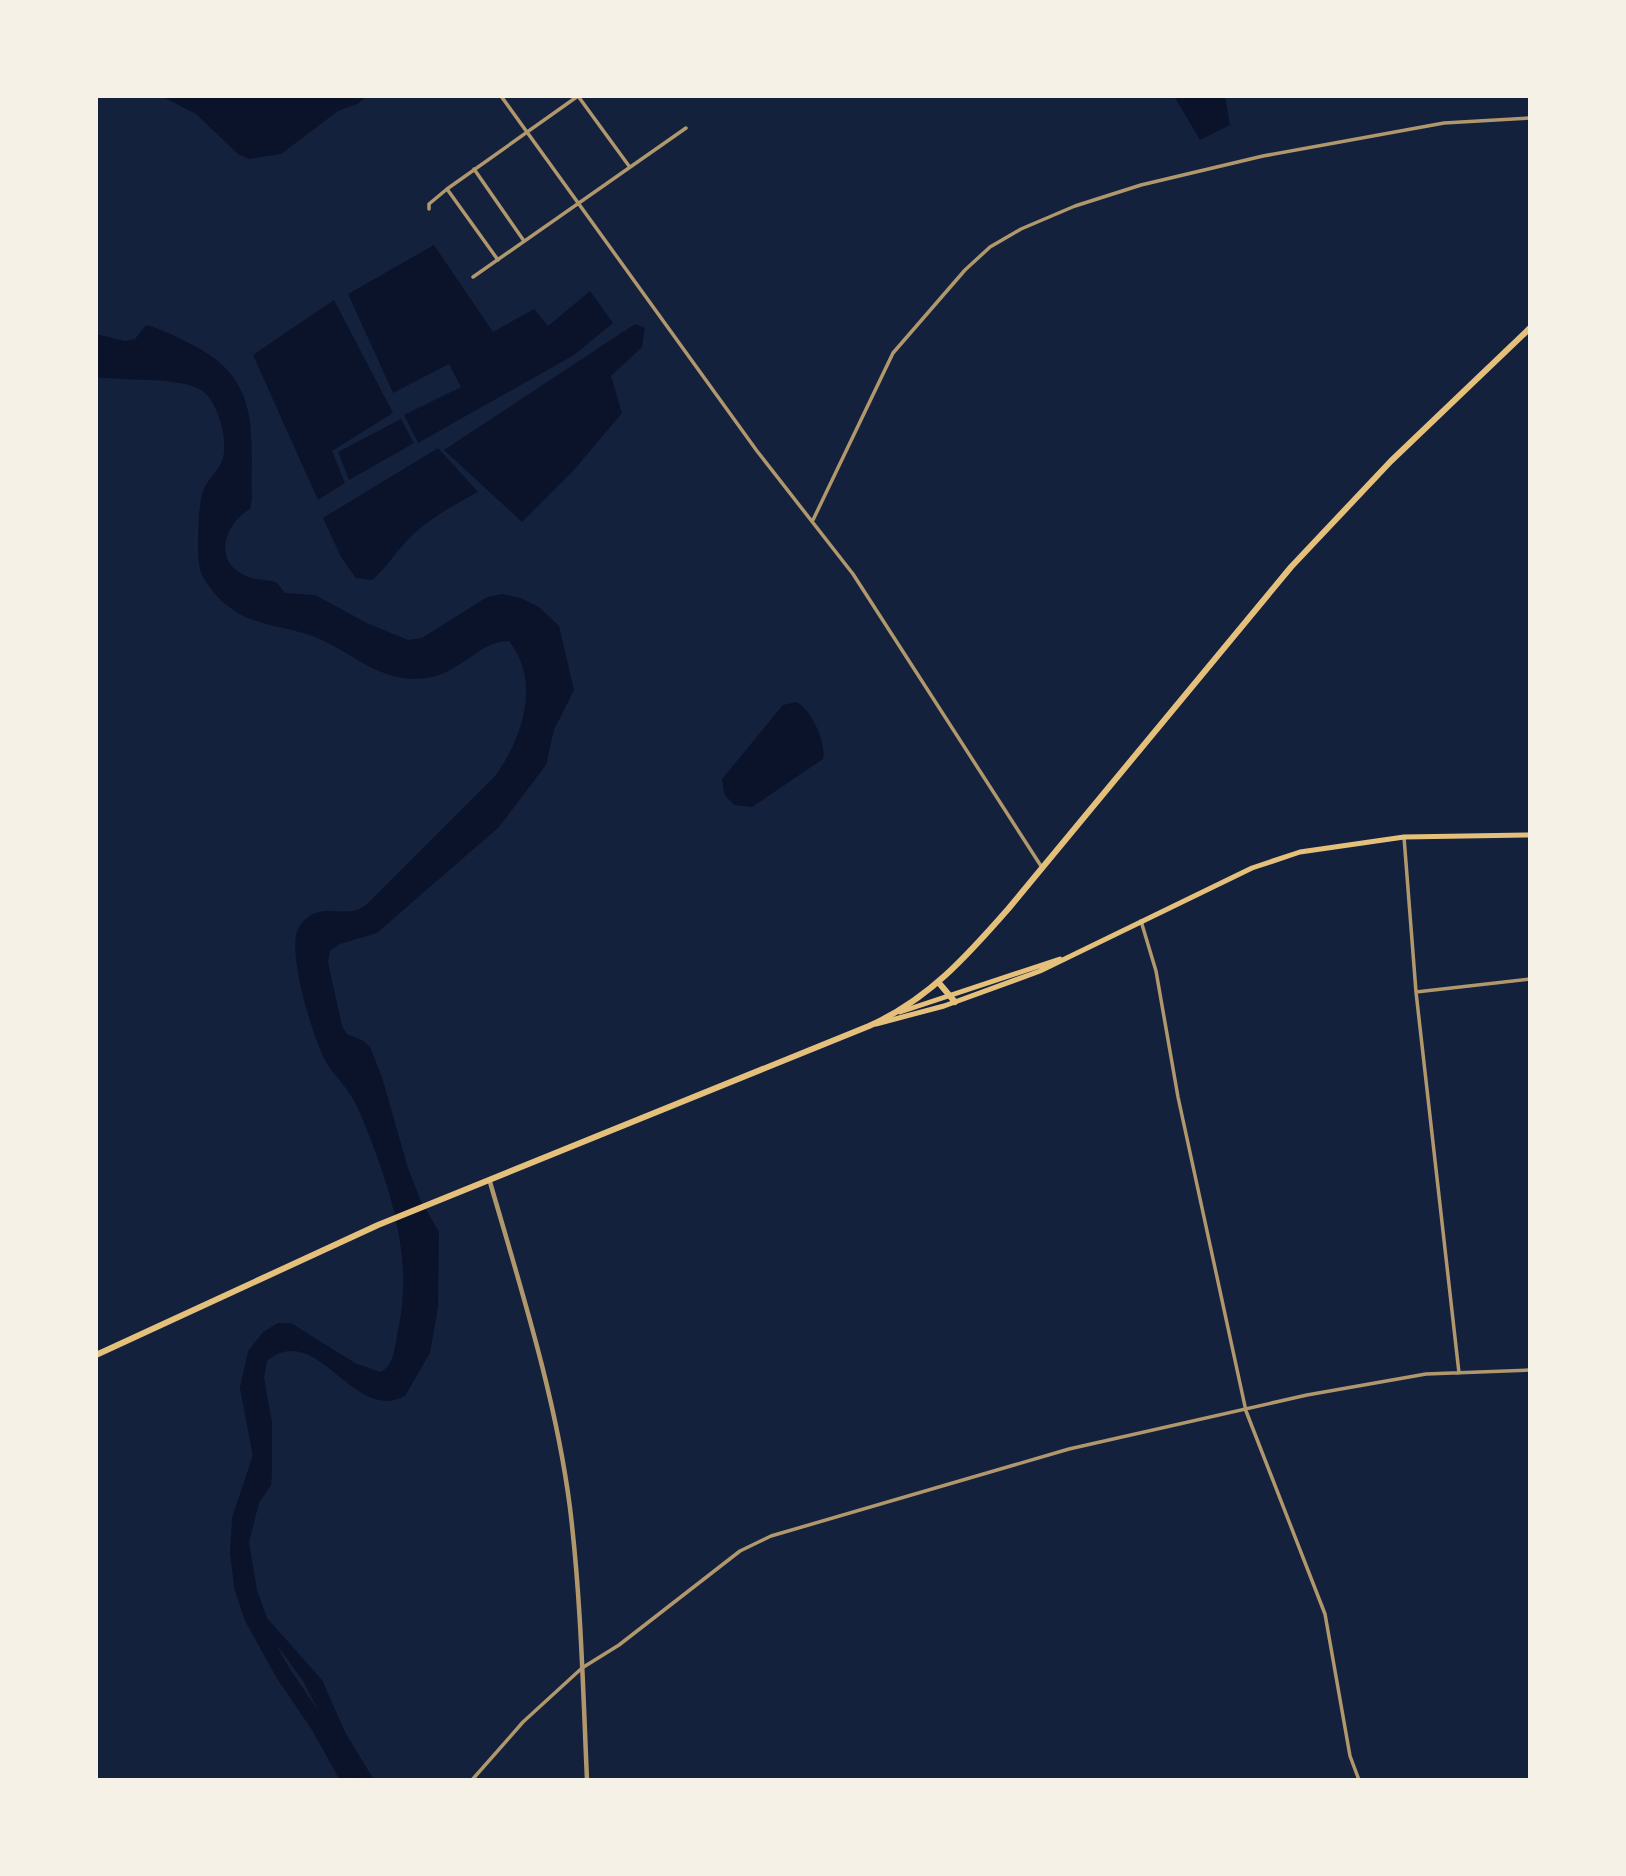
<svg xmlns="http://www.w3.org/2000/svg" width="1626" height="1876" viewBox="0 0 1626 1876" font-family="'DejaVu Sans',sans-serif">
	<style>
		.water { fill: #0b132b }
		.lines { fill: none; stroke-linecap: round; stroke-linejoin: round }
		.river { stroke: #0b132b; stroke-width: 16 }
		.minor { stroke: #b1986c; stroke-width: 3.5 }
		.tertiary { stroke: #b1986c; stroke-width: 4.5 }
		.secondary { stroke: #e5c07b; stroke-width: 5 }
		.trunk { stroke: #e5c07b; stroke-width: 6 }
	</style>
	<rect width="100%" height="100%" fill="#14213d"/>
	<!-- water -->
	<path class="water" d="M161 96H368L357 104 338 111 281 154 249 159 238 154 196 114Z
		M1174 96H1225L1230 125 1200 140Z
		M434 245 493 332 534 309 548 326 590 291 613 323 574 355 418 443 404 415 461 387 449 364 393 393 348 294Z
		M334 300 393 413 332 451 345 483 318 500 253 355Z
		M635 324 645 328 642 347 611 376 622 413 574 470 522 522 444 450Z
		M146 325C165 330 183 340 200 349 263 384 250 439 252 500L250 509C223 525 212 564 249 577 259 581 268 579 277 583L285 593 315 595 367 623 408 640 422 638 487 597 502 594 521 598 539 607 559 626 574 690 554 730 546 765 499 827 377 933 340 944 330 951 328 962 342 1026 347 1034 364 1041 370 1047 382 1077 408 1168 420 1199 439 1232 438 1307 430 1353 405 1396C400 1398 393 1401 388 1401 345 1403 312 1324 267 1361L264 1378 272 1422V1473L271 1485 259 1503 249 1542 257 1590 267 1618 322 1680 345 1732 374 1780H354L303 1681 256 1616 247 1591 242 1561 244 1522 265 1459 246 1361 248 1351 263 1332 278 1323H291L355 1363 380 1372C395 1366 395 1344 398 1330 413 1263 393 1196 368 1133 363 1119 356 1102 347 1090 340 1080 331 1071 325 1060 313 1038 285 948 299 927 319 897 344 922 366 905L496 775C523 736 541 682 509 641 474 640 457 686 403 678 369 673 347 650 317 638 288 626 253 627 228 606 218 599 206 584 201 573 196 560 198 508 202 494 206 479 219 472 223 458 228 439 218 401 201 390 180 377 123 381 96 377V334L125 341 135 339Z
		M401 419 414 443 349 480 338 452Z
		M438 448 478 492C454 505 424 521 405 543 393 556 386 568 372 580L356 578 341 557 323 518Z
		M796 702C811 708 827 744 823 759L752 807 734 805 724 794 722 779 783 705Z"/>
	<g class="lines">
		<!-- river -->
		<path class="river" d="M254 1361 248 1388 261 1456 240 1519 238 1552 242 1586 252 1617 283 1673 319 1726 349 1780"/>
		<!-- minor -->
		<path class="minor" d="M501 96 757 451 853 574 1041 866
			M578 96 629 166
			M474 169 524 241
			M447 189 498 260
			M429 209V204L447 189 578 96
			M473 277 686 128
			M813 520 893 353 965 270 990 247 1021 229 1075 206 1141 185 1263 156 1444 123 1530 118
			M1404 837 1416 992 1459 1373
			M1141 921 1156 971 1178 1097 1246 1411 1325 1614 1350 1756 1359 1780
			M1416 992 1530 979
			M472 1780 523 1722 582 1668 619 1645 740 1551 771 1536 1069 1449 1307 1395 1426 1374 1530 1370"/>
		<!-- tertiary -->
		<path class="tertiary" d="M490 1182C521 1289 556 1398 570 1508 581 1598 583 1690 587 1780"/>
		<!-- secondary -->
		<path class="secondary" d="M900 1012 1060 959
			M876 1024 944 1006 1040 971 1252 868 1300 852 1404 837 1530 835"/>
		<!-- trunk -->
		<path class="trunk" d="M939 983 955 1002
			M96 1355 378 1225 869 1026C928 1000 967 956 1009 908L1291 567 1391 461 1530 328"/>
	</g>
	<!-- border -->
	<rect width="1626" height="1876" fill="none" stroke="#f6f1e7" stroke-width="196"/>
</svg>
